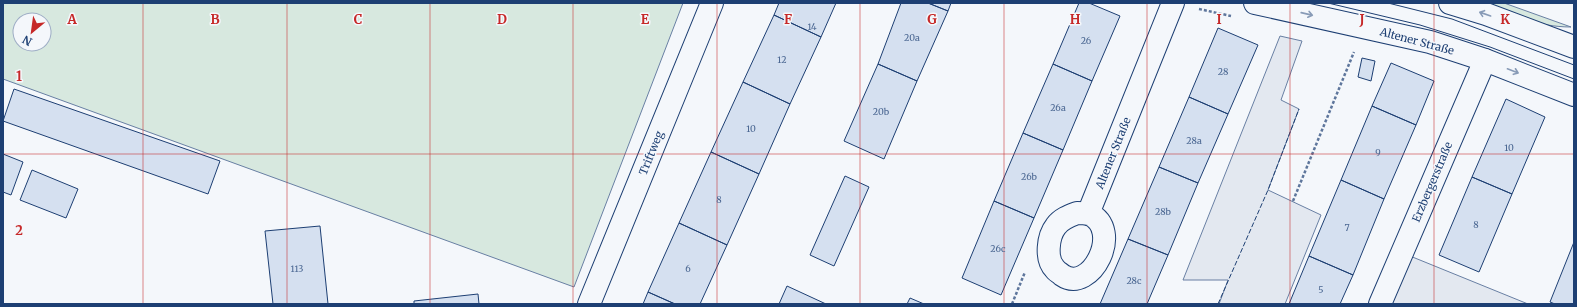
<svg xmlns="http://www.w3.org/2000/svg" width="1577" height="307" viewBox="0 0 1577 307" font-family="Merriweather,serif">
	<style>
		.green { fill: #d7e8df; stroke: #687fa3; fill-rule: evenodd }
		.parking { fill: #e3e8f0; stroke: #687fa3 }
		.building { fill: #d5e0f0; stroke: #1d3f73 }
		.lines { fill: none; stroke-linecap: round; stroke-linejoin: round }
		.minor-casing { stroke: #1d3f73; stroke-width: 24 }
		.secondary-casing { stroke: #1d3f73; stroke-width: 24 }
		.path { stroke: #5e769c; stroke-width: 2.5; stroke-dasharray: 3 2; stroke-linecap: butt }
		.minor { stroke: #f4f7fb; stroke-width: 22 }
		.secondary { stroke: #f4f7fb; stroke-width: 22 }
		.tram { stroke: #1d3f73; stroke-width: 1 }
		.fence { stroke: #1d3f73; stroke-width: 1; stroke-dasharray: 5 2; stroke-linecap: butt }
		.oneway { stroke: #889bb7 }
		.grid { fill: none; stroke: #c62828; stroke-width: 1; stroke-opacity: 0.55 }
		.labels { text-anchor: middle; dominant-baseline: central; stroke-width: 3; stroke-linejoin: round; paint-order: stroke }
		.number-label { font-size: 9px; fill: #4b6792 }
		.street-label { font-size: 11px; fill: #1d3f73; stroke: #f4f7fb }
		.grid-label { font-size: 13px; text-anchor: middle; font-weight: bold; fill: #c62828; stroke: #f4f7fb; stroke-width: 3; stroke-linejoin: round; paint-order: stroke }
	</style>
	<rect width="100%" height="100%" fill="#f4f7fb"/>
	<!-- green -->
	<path class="green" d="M3 3H683L574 287 3 79ZM20 20H44V44H20Z
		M1483 3H1504L1571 27C1538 27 1513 15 1483 3Z"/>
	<!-- parking -->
	<path class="parking" d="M1280 36 1302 41 1281 100 1299 109 1268 190 1321 215 1285 304H1219L1228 280H1183Z
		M1410 256 1528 304H1392Z"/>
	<!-- building -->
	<path class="building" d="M779 3H836L821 37 774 15Z
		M901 3H928L948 11 917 81 878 64Z
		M928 3H951L948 11Z
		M1079 3H1089L1120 16 1092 81 1053 64Z
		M774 15 821 37 790 104 743 82Z
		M1218 28 1258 45 1228 114 1189 97Z
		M1362 58 1375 61 1371 81 1358 77Z
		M1391 63 1434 81 1416 125 1372 106Z
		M878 64 917 81 884 159 844 141Z
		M1053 64 1092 81 1063 150 1023 133Z
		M743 82 790 104 759 174 711 152Z
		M14 89 220 161 208 194 3 121Z
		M1189 97 1228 114 1198 183 1159 167Z
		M1506 99 1545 117 1512 194 1472 177Z
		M1372 106 1416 125 1384 199 1341 180Z
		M1023 133 1063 150 1034 218 994 201Z
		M711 152 759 174 727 245 679 223Z
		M3 154 23 162 11 195 3 192Z
		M1159 167 1198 183 1168 255 1128 239Z
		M32 170 78 189 66 218 20 200Z
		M845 176 869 187 834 266 810 255Z
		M1472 177 1512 194 1479 272 1439 255Z
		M1341 180 1384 199 1353 275 1309 256Z
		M994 201 1034 218 1001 295 962 278Z
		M679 223 727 245 700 304H675L648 292Z
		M320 226 328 304H273L265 231Z
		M1128 239 1168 255 1147 304H1100Z
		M1574 242V304H1555L1550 302Z
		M1309 256 1353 275 1340 304H1289Z
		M787 286 826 304H779Z
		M648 292 675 304H643Z
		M478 294 479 304H414V301Z
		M910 298 924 304H907Z"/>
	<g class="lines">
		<defs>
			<path id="minor" d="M1077 213C1080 213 1085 213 1089 214 1124 229 1091 295 1062 275 1060 273 1056 271 1055 269 1045 259 1048 236 1056 226 1061 219 1069 216 1077 213Z
				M1088 214 1173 3
				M589 304 712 3
				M1380 304 1485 60"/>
			<path id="secondary" d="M1255 3 1430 42 1485 60 1574 95
				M1450 3 1486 14 1574 47"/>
		</defs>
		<!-- minor casing -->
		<use href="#minor" class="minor-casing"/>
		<!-- secondary casing -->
		<use href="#secondary" class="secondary-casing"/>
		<!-- path -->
		<path class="path" d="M1199 9 1231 16
			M1293 201 1354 52
			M1012 304 1025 272"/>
		<!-- minor -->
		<use href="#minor" class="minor"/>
		<!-- secondary -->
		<use href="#secondary" class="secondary"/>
		<!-- tram -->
		<path class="tram" d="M1328 3 1420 25 1490 47 1574 79
			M1388 3 1452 19 1574 65"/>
		<!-- fence -->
		<path class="fence" d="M1218 304 1268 190 1299 109"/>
	</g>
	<!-- one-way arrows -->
	<defs><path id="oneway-shaft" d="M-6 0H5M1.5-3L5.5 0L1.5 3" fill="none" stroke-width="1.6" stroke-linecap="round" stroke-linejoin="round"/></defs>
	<g class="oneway">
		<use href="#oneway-shaft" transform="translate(1307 14) rotate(13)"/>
		<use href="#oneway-shaft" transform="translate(1485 14) rotate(-161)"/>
		<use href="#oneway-shaft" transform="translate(1513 71) rotate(21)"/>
	</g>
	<!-- grid -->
	<path class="grid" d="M143 3V304M287 3V304M430 3V304M573 3V304M717 3V304M860 3V304M1004 3V304M1147 3V304M1290 3V304M1434 3V304M3 154H1574"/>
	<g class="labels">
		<!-- number labels -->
		<g class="number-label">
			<text x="812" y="26">14</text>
			<text x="912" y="37">20a</text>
			<text x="1086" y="40">26</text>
			<text x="782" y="59">12</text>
			<text x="1223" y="71">28</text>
			<text x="1058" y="107">26a</text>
			<text x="881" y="111">20b</text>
			<text x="751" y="128">10</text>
			<text x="1194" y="140">28a</text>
			<text x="1509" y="147">10</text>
			<text x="1378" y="152">9</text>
			<text x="1029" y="176">26b</text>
			<text x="719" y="199">8</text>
			<text x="1163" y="211">28b</text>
			<text x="1476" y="224">8</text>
			<text x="1347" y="227">7</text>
			<text x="998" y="248">26c</text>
			<text x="297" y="268">113</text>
			<text x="688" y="268">6</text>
			<text x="1134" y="280">28c</text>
			<text x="1321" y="289">5</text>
		</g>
		<!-- street labels -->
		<g class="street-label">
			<text transform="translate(1417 41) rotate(15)">Altener Straße</text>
			<text transform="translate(651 153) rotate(-68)">Triftweg</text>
			<text transform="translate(1113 153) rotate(-68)">Altener Straße</text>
			<text transform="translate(1432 182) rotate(-67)">Erzbergerstraße</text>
		</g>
	</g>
	<g class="grid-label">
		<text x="72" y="24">A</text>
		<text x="215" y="24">B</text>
		<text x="358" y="24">C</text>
		<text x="502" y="24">D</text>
		<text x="645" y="24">E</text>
		<text x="788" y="24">F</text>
		<text x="932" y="24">G</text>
		<text x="1075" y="24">H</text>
		<text x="1219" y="24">I</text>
		<text x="1362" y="24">J</text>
		<text x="1505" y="24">K</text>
		<text x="19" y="81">1</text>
		<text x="19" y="235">2</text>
	</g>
	<!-- border -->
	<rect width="1577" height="307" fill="none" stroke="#1d3f73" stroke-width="8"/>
	<!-- north arrow -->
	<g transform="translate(32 32) rotate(209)"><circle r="19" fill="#f4f7fb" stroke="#9eadc5"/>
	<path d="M0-3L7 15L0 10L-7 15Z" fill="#c62828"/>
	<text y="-6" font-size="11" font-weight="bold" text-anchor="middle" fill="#1d3f73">N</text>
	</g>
</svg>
